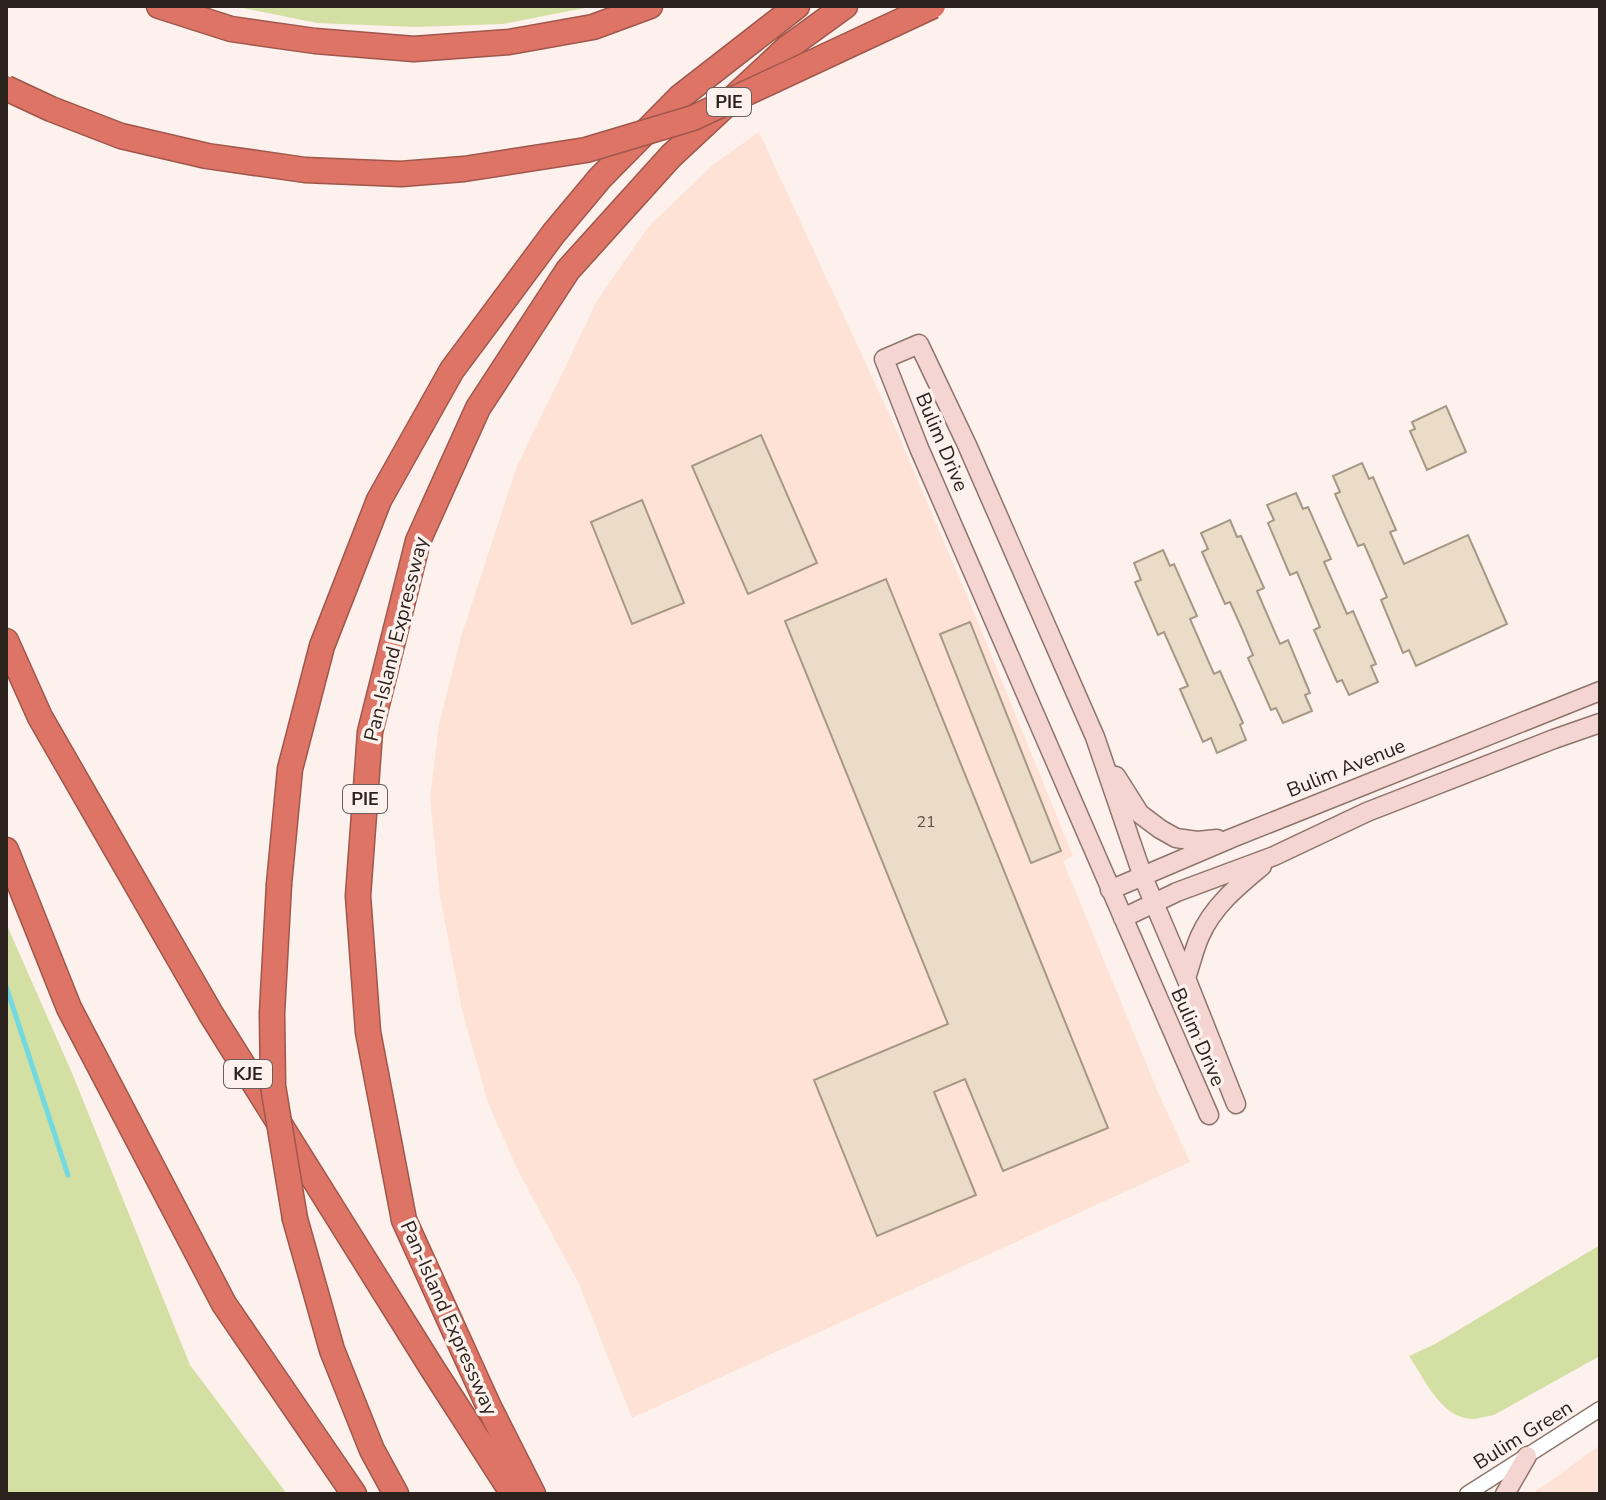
<svg xmlns="http://www.w3.org/2000/svg" width="1606" height="1500" viewBox="0 0 1606 1500" font-family="'Nunito Sans',sans-serif">
	<style>
		.built { fill: #fee2d6 }
		.green { fill: #d4dfa4 }
		.lines { fill: none; stroke-linecap: round; stroke-linejoin: round }
		.stream { stroke: #73d9e0; stroke-width: 5 }
		.building { fill: #ebdcc7; stroke: #a69884; stroke-width: 2 }
		.street-casing { stroke: #8d756b; stroke-width: 17 }
		.secondary-casing { stroke: #8d756b; stroke-width: 21 }
		.highway-casing { stroke: #9f574c; stroke-width: 27 }
		.street { stroke: #fff; stroke-width: 14 }
		.secondary { stroke: #f5d5d1; stroke-width: 18 }
		.highway { stroke: #de7466; stroke-width: 24 }
		.highway-bridge-casing { stroke: #9f574c; stroke-width: 27; stroke-linecap: butt }
		.highway-bridge { stroke: #de7466; stroke-width: 24 }
		.labels { text-anchor: middle; dominant-baseline: central; stroke-width: 7; stroke-linejoin: round; paint-order: stroke }
		.number-label { font-size: 16px; fill: #5b5048 }
		.shield { fill: #fcf1ec; stroke: #6a5f5b; stroke-width: 2 }
		.shield-label { font-size: 18px; font-weight: bold; fill: #2b211d }
		.street-label { font-size: 20px; fill: #2b211d; stroke: #fcf1ec }
	</style>
	<rect width="100%" height="100%" fill="#fcf1ec"/>
	<!-- built -->
	<path class="built" d="M759 132 896 429 973 610 1073 856 1063 861 1158 1092 1190 1162 632 1418 579 1284 518 1171 488 1103 462 1010 440 897 430 798 439 724 461 637 517 466 597 301 648 227 715 163Z
		M1600 1445V1494H1531L1549 1482Z"/>
	<!-- green -->
	<path class="green" d="M233 6H595L503 24 415 27 317 23Z
		M6 923 72 1073 190 1365 287 1494H6Z
		M1600 1245V1356L1494 1415C1487 1416 1481 1418 1475 1419 1441 1420 1425 1379 1409 1356L1435 1344Z"/>
	<g class="lines">
		<!-- stream -->
		<path class="stream" d="M6 986 68 1175"/>
	</g>
	<!-- building -->
	<path class="building" d="M1446 406 1466 452 1427 470 1410 431 1415 429 1412 422Z
		M761 435 817 563 748 594 692 466Z
		M1362 463 1369 479 1373 477 1396 530 1390 532 1404 564 1468 535 1507 624 1416 666 1409 650 1403 653 1381 600 1387 597 1364 544 1358 546 1335 494 1340 492 1333 476Z
		M1296 493 1303 509 1308 507 1331 559 1324 562 1347 614 1353 611 1376 664 1371 666 1378 682 1349 695 1342 680 1337 682 1314 630 1320 627 1297 572 1290 575 1268 523 1274 520 1267 505Z
		M642 500 684 603 632 624 591 522Z
		M1230 520 1237 537 1241 536 1264 588 1257 591 1280 644 1288 640 1310 693 1305 695 1312 711 1283 723 1276 708 1271 710 1248 658 1253 655 1243 631 1230 602 1225 604 1202 552 1208 549 1201 533Z
		M1163 550 1170 566 1174 564 1197 616 1190 619 1214 674 1220 671 1243 723 1240 725 1246 740 1217 753 1211 738 1203 742 1180 689 1188 686 1164 632 1158 635 1135 582 1141 580 1134 563Z
		M886 579 1108 1128 1003 1171 965 1079 934 1092 976 1195 877 1236 814 1080 948 1024 785 621Z
		M970 622 1061 851 1031 863 940 634Z"/>
	<g class="lines">
		<defs>
			<path id="street" d="M1467 1494 1600 1409"/>
			<path id="secondary" d="M1116 776 1140 814 1160 829 1176 838 1197 841 1217 839
				M1110 890 1232 838 1600 691
				M1123 918 1177 892 1274 856 1367 812 1554 739 1600 723
				M1186 978C1191 964 1194 949 1200 936 1213 906 1238 886 1262 866
				M1209 1115 919 448 884 359 919 344 967 445 1095 737 1143 877 1186 978 1236 1104
				M1505 1494 1527 1456"/>
			<path id="highway" d="M159 6 231 29 315 41 414 49 509 42 593 27 650 6
				M6 641 40 717 211 1014 432 1368 513 1494
				M6 850 69 1008 224 1304 354 1494
				M279 884 290 769 322 646 379 500 452 370 554 233 600 178 680 97 797 6
				M295 1219 332 1350 372 1450 396 1494
				M533 1494 489 1407 404 1220 368 1032 358 896 370 732 418 541 478 408 568 270 671 156 787 48 845 6"/>
		</defs>
		<!-- street casing -->
		<use href="#street" class="street-casing"/>
		<!-- secondary casing -->
		<use href="#secondary" class="secondary-casing"/>
		<!-- highway casing -->
		<use href="#highway" class="highway-casing"/>
		<!-- street -->
		<use href="#street" class="street"/>
		<!-- secondary -->
		<use href="#secondary" class="secondary"/>
		<!-- highway -->
		<use href="#highway" class="highway"/>
		<defs>
			<path id="highway-bridge" d="M6 88 51 109 121 136 207 156 305 170 401 174 464 169 586 150 693 118 933 6
				M279 884 272 1013 273 1086 295 1219"/>
		</defs>
		<!-- highway-bridge casing -->
		<use href="#highway-bridge" class="highway-bridge-casing"/>
		<!-- highway-bridge -->
		<use href="#highway-bridge" class="highway-bridge"/>
	</g>
	<g class="labels">
		<!-- number labels -->
		<g class="number-label">
			<text x="926" y="822">21</text>
		</g>
		<!-- shield labels -->
		<g class="shield">
			<rect x="707" y="88" width="44" height="28" rx="6"/>
			<rect x="343" y="785" width="44" height="28" rx="6"/>
			<rect x="224" y="1060" width="48" height="28" rx="6"/>
		</g>
		<g class="shield-label">
			<text x="729" y="102">PIE</text>
			<text x="365" y="799">PIE</text>
			<text x="248" y="1074">KJE</text>
		</g>
		<!-- street labels -->
		<g class="street-label">
			<text transform="translate(942 442) rotate(67)">Bulim Drive</text>
			<text transform="translate(396 639) rotate(-76)">Pan-Island Expressway</text>
			<text transform="translate(1346 768) rotate(-22)">Bulim Avenue</text>
			<text transform="translate(1198 1037) rotate(66)">Bulim Drive</text>
			<text transform="translate(449 1318) rotate(66)">Pan-Island Expressway</text>
			<text transform="translate(1523 1435) rotate(-32)">Bulim Green</text>
		</g>
	</g>
	<!-- border -->
	<rect width="1606" height="1500" fill="none" stroke="#2b211d" stroke-width="16"/>
</svg>
